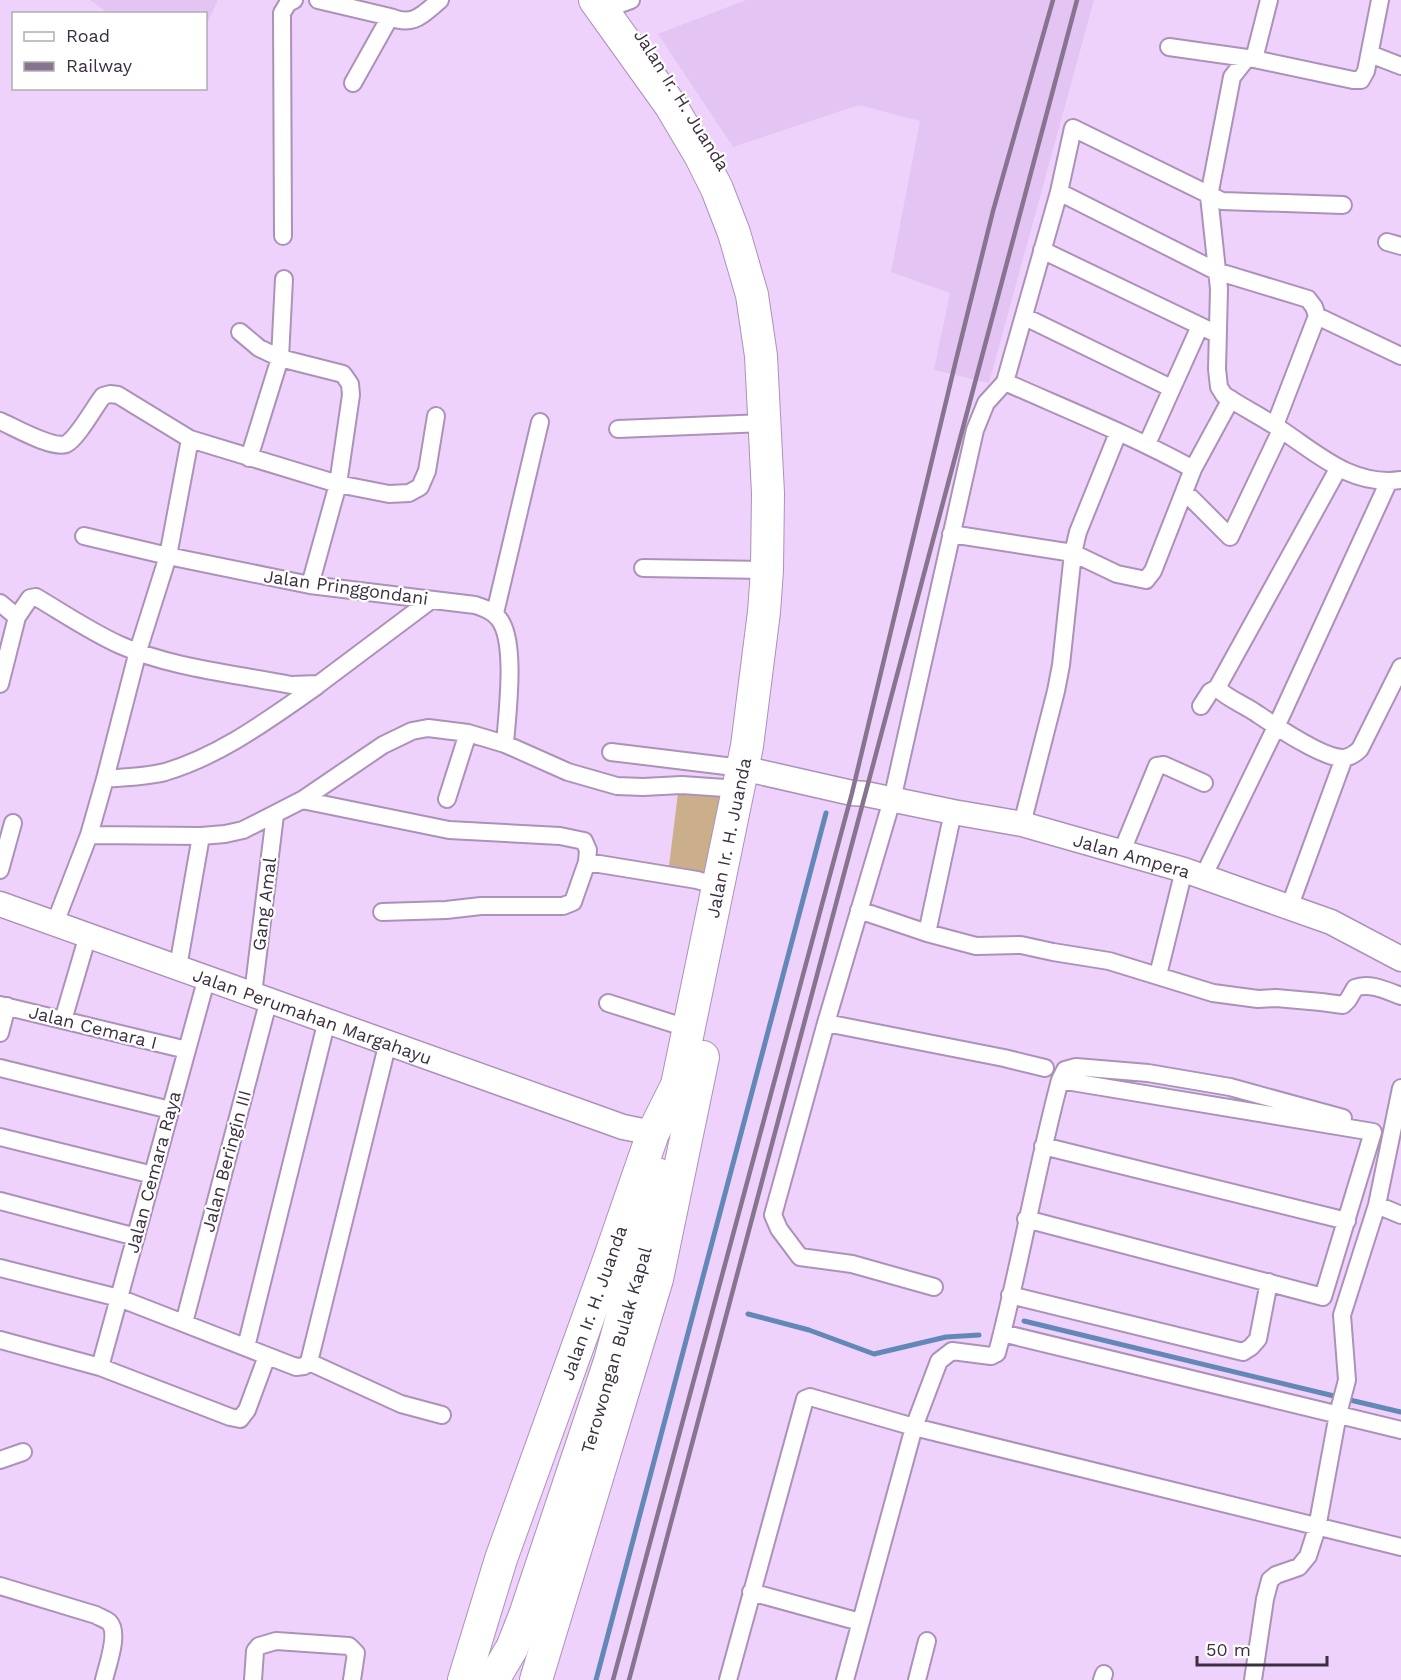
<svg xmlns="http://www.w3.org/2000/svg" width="1401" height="1680" viewBox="0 0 1401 1680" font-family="'Work Sans',sans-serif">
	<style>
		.built { fill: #e4c4f3 }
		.green { fill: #cbaf8a }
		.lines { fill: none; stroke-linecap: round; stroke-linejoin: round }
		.stream { stroke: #6388b8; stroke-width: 5 }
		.street-casing { stroke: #ac91b9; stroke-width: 20 }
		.secondary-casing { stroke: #ac91b9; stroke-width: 27 }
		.highway-casing { stroke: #ac91b9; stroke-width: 34 }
		.street { stroke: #fff; stroke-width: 16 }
		.secondary { stroke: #fff; stroke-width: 24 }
		.highway { stroke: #fff; stroke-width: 32 }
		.rail { stroke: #87748f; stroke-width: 4.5 }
		.labels { text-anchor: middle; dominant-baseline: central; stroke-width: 4.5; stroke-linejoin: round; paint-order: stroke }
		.street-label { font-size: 18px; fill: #3b2f40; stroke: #fff }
	</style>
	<rect width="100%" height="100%" fill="#eed2fc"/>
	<!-- built -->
	<path class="built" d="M90 0H218L206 25V14L108 13Z
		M746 0H1094L989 383 934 370 950 293 891 272 920 121 859 105 733 147 658 34Z"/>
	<!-- green -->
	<path class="green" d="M678 793 729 797 708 874 669 866Z"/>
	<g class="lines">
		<!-- stream -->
		<path class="stream" d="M748 1314 809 1330 874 1354 946 1337 979 1335
			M1024 1321 1334 1396
			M1350 1400 1401 1412
			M596 1680 826 813"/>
		<defs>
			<path id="street" d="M318 0 390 17
				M620 4 631 0
				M1169 47 1254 59 1353 80H1361L1366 71 1380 0
				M1370 54 1401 66
				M1247 58 1232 77 1209 196 1219 289 1217 369 1219 387 1224 395C1242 407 1262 417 1280 429 1318 454 1352 487 1401 480
				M1254 59 1269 0
				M353 83 390 17C414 27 423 14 440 0
				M1059 192 1216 271 1308 299 1314 307 1317 316 1275 425
				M283 236 282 13 288 3 294 0
				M1387 242 1401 246
				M1042 250 1217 334
				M1317 316 1401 356
				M1025 317 1171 388
				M240 332 259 348 280 358 343 374 350 384 351 395 338 484 310 585
				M1005 382C1068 410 1133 436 1193 469
				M0 421C14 427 52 449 66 444 77 439 95 406 103 396L110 394 118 395 190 439 338 484 389 494 409 493 420 487 427 471 436 416
				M618 429 766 423
				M1147 444 1200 326
				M249 458 280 358 284 279
				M1184 494 1191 498 1230 537 1281 430
				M951 534 1073 553 1117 574 1146 580 1153 571 1193 469 1231 399
				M84 536 168 556 310 585 475 605C484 608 493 611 499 619 517 642 507 714 505 744
				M643 568 767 570
				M0 603 17 617 30 598 36 597C63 613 91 632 120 645 171 668 236 674 291 685L319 684 431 600
				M495 613 540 422
				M0 684 17 617
				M1217 688C1228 699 1243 704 1256 713 1274 725 1323 759 1344 758 1350 757 1356 753 1360 749L1401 667
				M1201 706 1210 692 1217 688 1338 469
				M611 752 742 768
				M105 779C124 777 146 777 165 772 222 755 269 719 317 686
				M447 799 468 733
				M302 800 449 830 560 836 584 841 588 850 587 862
				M1022 824 1056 691 1061 665 1073 553 1078 532 1118 433
				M89 835 201 836 225 834 243 830 302 800 383 745 412 731 428 728 468 733 505 744 568 772 617 786 643 787 682 785 739 789
				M1122 851 1157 766 1164 765 1204 783
				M0 870 13 823
				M1203 877 1276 727 1389 481
				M1289 908 1344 758
				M859 910 927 933 976 946 1021 945 1053 952 1109 961 1213 993 1258 999 1276 998 1321 1002 1343 1005 1348 1000 1355 988C1370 982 1387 991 1401 996
				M382 912 446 910 481 906H563L573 902 587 862 697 880 717 886
				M55 923 89 835 105 779 138 651 168 556 190 439
				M927 933 953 812
				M178 967 201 836
				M1158 975 1184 870
				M253 994 275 815
				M608 1003 687 1028
				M0 1005 187 1050
				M63 1020 88 935
				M826 1023 1004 1058 1045 1068
				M0 1033 7 1006
				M0 1068 170 1110
				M1060 1080 1065 1070 1076 1067 1148 1073 1230 1087 1343 1118
				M0 1137 153 1175
				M1043 1146 1347 1221
				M0 1201 136 1237
				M1377 1205 1401 1215
				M0 1268 119 1298 296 1367 304 1366 309 1362 388 1042
				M934 1287 852 1264 800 1257 779 1229 773 1215 826 1023 892 800 975 430 986 403 1005 382 1059 192 1073 128 1222 201 1343 205
				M1010 1295 1243 1352 1251 1347 1258 1339 1269 1282
				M184 1323 269 999
				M1002 1333 1401 1430
				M0 1340 100 1367 230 1417 240 1419 247 1410 267 1356
				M246 1347 327 1020
				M309 1362 401 1404 442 1415
				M100 1367 207 977
				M0 1460 23 1452
				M0 1586 96 1615C99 1617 105 1619 109 1622 120 1633 107 1666 104 1680
				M751 1592 860 1622
				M253 1680 255 1651 259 1646 276 1641 349 1646 356 1653 352 1680
				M728 1680 805 1399 810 1397 914 1427 1401 1547
				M845 1680 914 1427 939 1361 952 1351 991 1356 997 1353C1021 1262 1036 1170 1060 1080L1373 1132 1323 1297 1026 1219
				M917 1680 927 1641
				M1102 1680 1104 1674
				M1253 1680 1265 1599 1270 1580 1276 1575 1299 1567 1308 1556 1317 1528 1338 1414 1347 1380 1342 1315 1377 1205 1401 1088"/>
			<g id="secondary">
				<path id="s1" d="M742 768 852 793 866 794 953 812 1022 824 1184 870 1331 922 1401 959"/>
				<path id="s2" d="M0 904 623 1127 653 1133"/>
			</g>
			<g id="highway">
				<path id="s3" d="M464 1680 501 1559 610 1257 653 1133 677 1085 747 746 764 612 767 570 768 493 761 356 752 295 734 233 717 189 700 155 671 106 595 0"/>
				<path d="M493 1680 512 1648 525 1615 610 1361 636 1266 657 1174"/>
				<path d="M536 1680 657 1279 703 1057"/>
			</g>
		</defs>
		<!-- street casing -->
		<use href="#street" class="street-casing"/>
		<!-- secondary casing -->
		<use href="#secondary" class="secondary-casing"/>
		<!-- highway casing -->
		<use href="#highway" class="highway-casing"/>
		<!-- street -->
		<use href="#street" class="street"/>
		<!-- secondary -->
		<use href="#secondary" class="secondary"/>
		<!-- highway -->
		<use href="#highway" class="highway"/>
		<!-- rail -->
		<path class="rail" d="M613 1680 852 793 956 360 993 211 1053 0
			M629 1680 1077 0"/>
	</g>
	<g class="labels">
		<!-- street labels -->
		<g class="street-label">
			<text transform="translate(682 100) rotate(58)">Jalan Ir. H. Juanda</text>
			<text transform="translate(346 587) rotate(8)">Jalan Pringgondani</text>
			<text stroke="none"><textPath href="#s3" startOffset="885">Jalan Ir. H. Juanda</textPath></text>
			<text stroke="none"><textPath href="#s1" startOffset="400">Jalan Ampera</textPath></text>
			<text transform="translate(264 904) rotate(-83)">Gang Amal</text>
			<text stroke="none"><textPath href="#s2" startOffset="332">Jalan Perumahan Margahayu</textPath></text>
			<text transform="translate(93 1027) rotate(14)">Jalan Cemara I</text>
			<text transform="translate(226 1161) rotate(-75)">Jalan Beringin III</text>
			<text transform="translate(153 1172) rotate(-75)">Jalan Cemara Raya</text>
			<text stroke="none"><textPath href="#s3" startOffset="399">Jalan Ir. H. Juanda</textPath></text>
			<text transform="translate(616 1350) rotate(-74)">Terowongan Bulak Kapal</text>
		</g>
	</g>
	<!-- legend -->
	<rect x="12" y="12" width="195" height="78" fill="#ffffff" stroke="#b1acb3" stroke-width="1.5"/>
	<rect x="24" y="32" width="30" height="9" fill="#ffffff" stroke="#b1acb3" stroke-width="1.5"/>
	<text x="66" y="42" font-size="18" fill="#3b2f40">Road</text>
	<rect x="24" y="62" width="30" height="9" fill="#87748f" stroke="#b1acb3" stroke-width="1.5"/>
	<text x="66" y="72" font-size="18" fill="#3b2f40">Railway</text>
	<!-- scale -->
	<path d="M1197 1656v9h130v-9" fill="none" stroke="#3b2f40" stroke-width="3"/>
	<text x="1206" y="1656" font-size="18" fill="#3b2f40" stroke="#ffffff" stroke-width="4.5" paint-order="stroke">50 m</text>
</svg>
